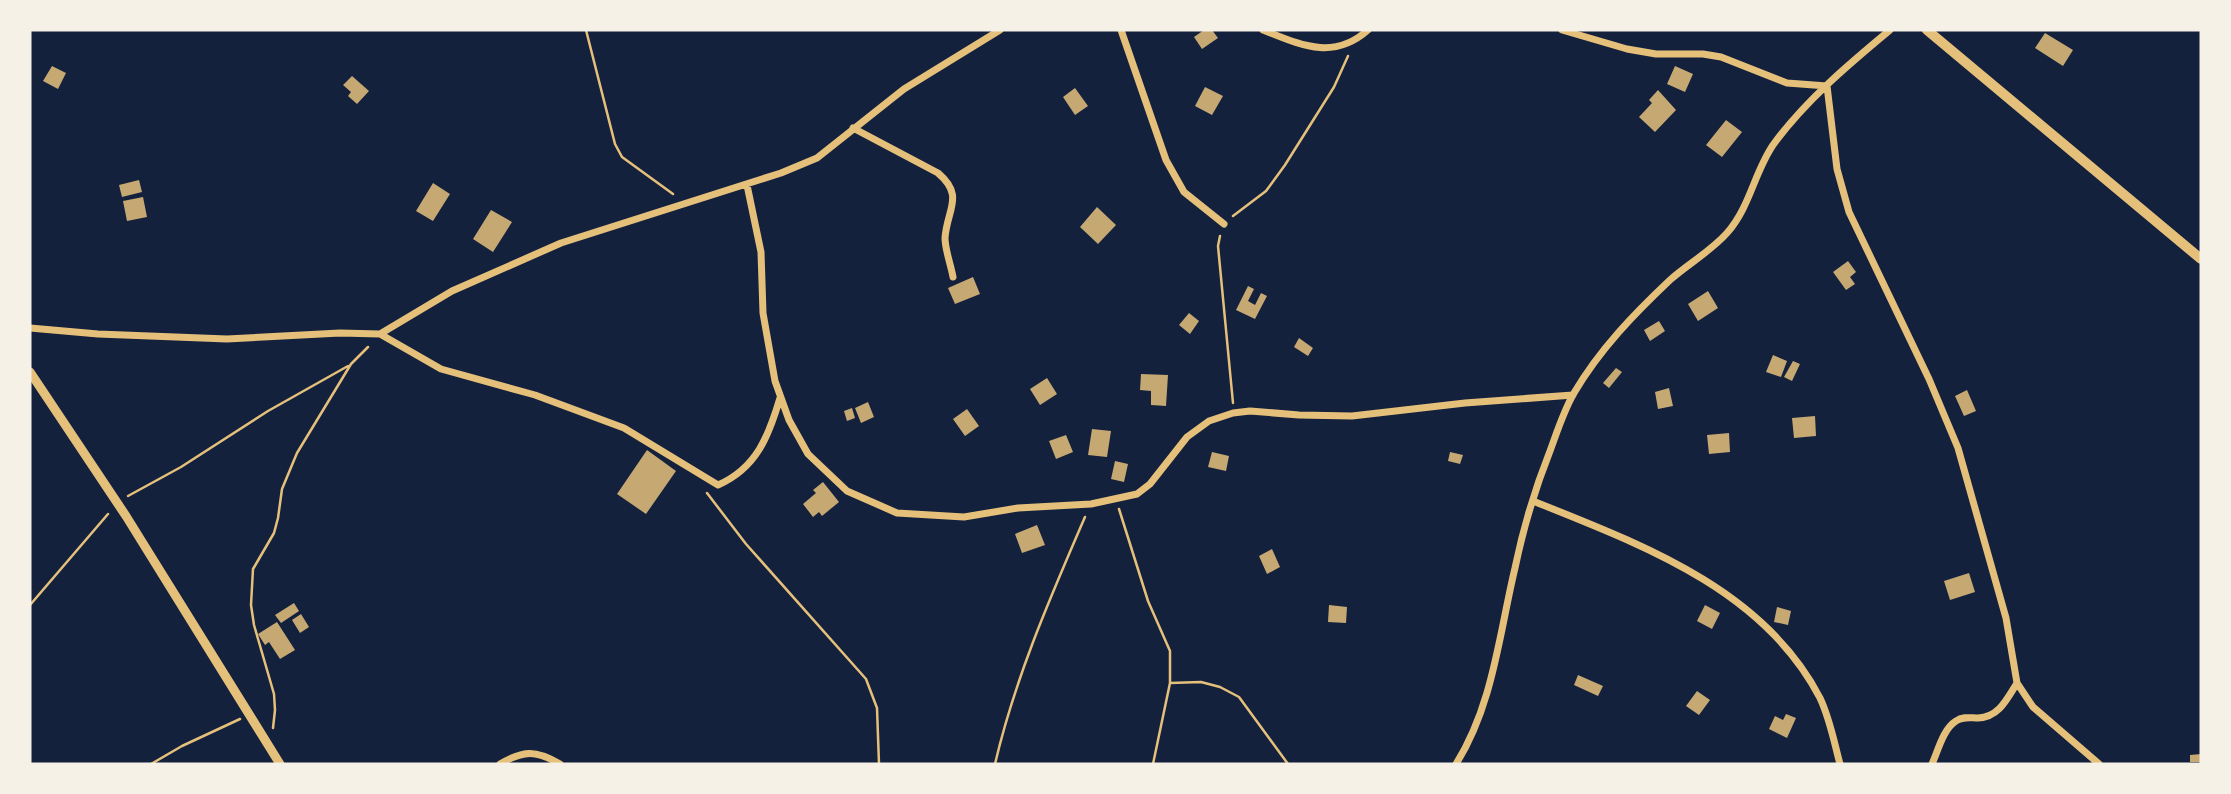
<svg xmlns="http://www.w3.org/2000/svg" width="2231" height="794" viewBox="0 0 2231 794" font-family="Figtree,sans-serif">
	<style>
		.building { fill: #c6a872 }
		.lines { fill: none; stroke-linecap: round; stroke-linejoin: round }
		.path { stroke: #e5c07b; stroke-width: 2.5 }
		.minor { stroke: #e5c07b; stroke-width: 7 }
		.tertiary { stroke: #e5c07b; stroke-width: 9 }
		.secondary { stroke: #e5c07b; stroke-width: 10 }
	</style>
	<rect width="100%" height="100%" fill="#14213d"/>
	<!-- building -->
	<path class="building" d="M1204 30H1212L1218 38 1202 49 1194 37Z
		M2045 33 2073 50 2063 66 2035 48Z
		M52 66 66 73 58 89 43 81Z
		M1675 66 1693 74 1685 92 1667 84Z
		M352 76 369 91 357 104 348 96 351 92 343 85Z
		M1205 87 1223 96 1212 115 1195 106Z
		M1075 88 1088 106 1075 115 1063 97Z
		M1658 90 1676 110 1655 132 1639 117 1652 103 1649 100Z
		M1726 120 1742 132 1722 157 1706 145Z
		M139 180 142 192 122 197 119 185Z
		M433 183 450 194 433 221 416 211Z
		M143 197 147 217 127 221 123 201Z
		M1097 207 1116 225 1098 244 1080 227Z
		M491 210 512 222 493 252 473 239Z
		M1848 261 1856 272 1850 277 1855 284 1846 290 1833 272Z
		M973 277 980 294 955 304 948 288Z
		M1248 286 1254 289 1248 301 1255 305 1261 293 1267 296 1255 319 1236 310Z
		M1708 291 1718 308 1698 321 1688 304Z
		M1189 313 1199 321 1190 334 1179 325Z
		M1659 321 1665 331 1650 341 1644 330Z
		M1299 338 1313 348 1308 356 1294 347Z
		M1773 355 1787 361 1781 377 1766 372Z
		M1793 361 1800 364 1792 381 1784 377Z
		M1616 368 1622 372 1609 388 1603 383Z
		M1141 374 1168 375 1166 406 1151 405V391L1140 390Z
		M1047 378 1057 394 1040 405 1030 389Z
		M1669 388 1673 406 1658 409 1655 392Z
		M1967 390 1976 411 1964 416 1955 396Z
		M868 402 874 417 861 423 855 408Z
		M852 408 855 418 847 421 844 411Z
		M967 409 979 426 965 436 953 419Z
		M1815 416 1816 436 1794 438 1792 418Z
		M1092 429 1111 431 1107 457 1088 455Z
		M1729 433 1730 452 1709 454 1707 435Z
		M1066 435 1073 452 1056 459 1049 441Z
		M647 450 676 471 646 514 617 494Z
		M1212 452 1229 456 1226 471 1208 467Z
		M1450 452 1463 455 1460 464 1448 461Z
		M1115 461 1128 464 1124 482 1111 479Z
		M823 482 839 502 822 516 819 512 813 517 803 504 816 493 813 490Z
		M1037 525 1045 545 1022 553 1015 534Z
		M1272 549 1280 567 1267 574 1259 556Z
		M1969 573 1975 592 1950 600 1944 581Z
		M294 603 299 611 281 623 275 615Z
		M1329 605 1347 607 1346 623 1328 622Z
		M1705 605 1720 613 1712 629 1697 621Z
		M1777 607 1791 611 1788 625 1774 622Z
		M301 614 309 627 300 633 292 620Z
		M277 622 295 650 280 659 269 642 265 645 258 634Z
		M1578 675 1603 686 1598 696 1574 685Z
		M1697 691 1710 700 1699 715 1686 706Z
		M1786 714 1796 718 1787 738 1769 729 1775 716 1783 720Z
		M2201 754V762H2190V755Z"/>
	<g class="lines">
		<!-- path -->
		<path class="path" d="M586 30 615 144 622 157 673 194
			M1233 216 1266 191 1285 165 1334 87 1348 56
			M1220 236 1218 246 1233 403
			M707 493 746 544 866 679 877 708 879 764
			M128 496 181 467 268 411 348 366
			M1119 509 1148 601 1170 651V683L1153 764
			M30 605 108 514
			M1170 683 1201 682 1220 687 1239 697 1288 764
			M273 728 275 710 274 694 254 625 251 605 253 569 274 533 278 518 282 489 297 453 351 364 368 347
			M151 764 182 746 240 719
			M995 764C1015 678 1050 598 1085 517"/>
		<!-- minor -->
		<path class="minor" d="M1121 30 1166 160 1184 192 1224 224
			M1263 30C1301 45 1333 61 1368 30
			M1562 30 1627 49 1656 54H1703L1721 57 1787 83 1827 86 1837 169 1849 212 1929 379 1958 448 2006 618 2017 683 2033 707 2099 764
			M853 128 938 173C965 196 947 209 945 238 945 250 951 265 953 277
			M747 185 761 252 763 313 775 381 789 420 808 454 847 491 897 513 964 517 1018 508 1091 504 1137 494 1150 484 1187 437 1209 421 1233 413 1250 411 1299 415 1352 416 1465 403 1573 395
			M30 328 98 334 227 339 340 333 380 334 452 291 561 243 781 173 817 158 904 89 1000 30
			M380 334 441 369 535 395 624 428 718 485C757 468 769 435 780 398
			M1533 501C1640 544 1764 589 1820 698 1830 719 1834 742 1840 764
			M500 764C524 750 536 750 560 764
			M1456 764C1493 705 1499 635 1515 568 1523 529 1535 489 1550 451 1557 432 1564 410 1574 393 1600 349 1634 314 1670 280 1688 264 1711 251 1727 233 1750 207 1754 173 1773 145 1805 101 1849 64 1890 30
			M1932 764C1938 751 1943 729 1956 721 1963 716 1971 718 1978 718 1999 717 2007 699 2017 683"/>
		<!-- tertiary -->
		<path class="tertiary" d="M30 372 126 516 280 764"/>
		<!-- secondary -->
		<path class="secondary" d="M1927 30 2201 259"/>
	</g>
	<!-- border -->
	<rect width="2231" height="794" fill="none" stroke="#f6f1e7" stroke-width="63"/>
</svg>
